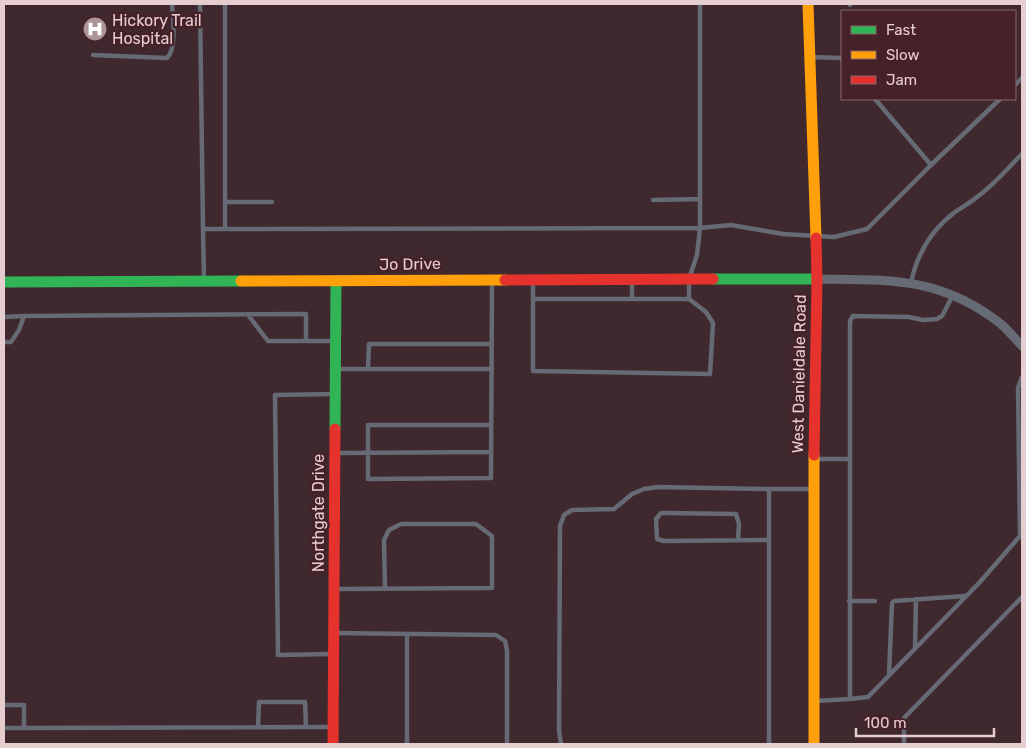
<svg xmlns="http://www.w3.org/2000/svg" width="1026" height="748" viewBox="0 0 1026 748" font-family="Rubik,sans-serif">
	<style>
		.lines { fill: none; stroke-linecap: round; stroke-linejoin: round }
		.lane { stroke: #656a75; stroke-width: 4.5 }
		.street { stroke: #656a75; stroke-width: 9 }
		.fast { stroke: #30b455; stroke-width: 11 }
		.slow { stroke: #ff9f0a; stroke-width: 11 }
		.jam { stroke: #e5322d; stroke-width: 11 }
		.labels { text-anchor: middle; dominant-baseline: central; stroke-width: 5; stroke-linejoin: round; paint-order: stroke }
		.poi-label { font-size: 16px; fill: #e6cdd0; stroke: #472128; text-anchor: start }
		.street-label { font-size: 16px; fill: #e6cdd0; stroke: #472128 }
	</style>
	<rect width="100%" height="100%" fill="#3f292e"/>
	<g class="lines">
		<!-- lane -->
		<path class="lane" d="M200 4 203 229H225
			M225 4V229L700 228 731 225 783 234 834 237 867 229 931 165 875 99
			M850 5 851 4
			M93 55 167 58C177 49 173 17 172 4
			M810 57 841 58 842 60
			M1015 85 1022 78
			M931 165 1000 99
			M653 200 700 199
			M225 202H272
			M203 229 204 280
			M533 281V371L710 374 713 323 706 312 689 299H533
			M632 281V299
			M911 283C917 254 931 230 955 212 962 207 970 203 977 197 994 185 1008 168 1022 154
			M953 295 942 316 937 319 923 320 909 317 853 316 850 321V699L868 697 980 582 1020 536 1018 388 1022 377
			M689 299V279L697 255 700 228V4
			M24 316 306 314V341H268L248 315
			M4 317 24 316 19 330 11 342H4
			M306 341H335
			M336 369H492
			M368 369 369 344H492
			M491 425H368V479L491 478 492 281
			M337 453 491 452
			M815 459H849
			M738 540 739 524 736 514 666 513H661L656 519 657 539 664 541 769 540
			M335 589 492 588V536L476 524H401L389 530 384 540 385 589
			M849 601H875
			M334 633 496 635 505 641 507 650V744
			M407 634V744
			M915 648 916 599
			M331 654 278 655 275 395 334 394
			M889 675 892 603 894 601 965 596
			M816 701 850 699
			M4 705H24V728H4
			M258 727 259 702H305L306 727
			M24 728 333 727
			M561 744 559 731 560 526 564 515 572 510 614 509 632 494 644 489 657 487 769 489
			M769 744V489H812
			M904 744V718L1022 597"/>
		<!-- street -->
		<path class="street" d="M817 279C889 280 940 276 1001 324 1009 331 1015 339 1022 346"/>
		<!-- fast -->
		<path class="fast" d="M713 279H817
			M4 282 241 281
			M335 429 336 282"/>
		<!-- slow -->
		<path class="slow" d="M808 4 816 238
			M241 281 505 280
			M814 744V455"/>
		<!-- jam -->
		<path class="jam" d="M505 280 713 279
			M814 455 817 279 816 238
			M333 744 335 429"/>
	</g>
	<!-- icons -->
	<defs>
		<symbol id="hospital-disc" viewBox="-11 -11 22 22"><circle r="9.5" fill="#ac9497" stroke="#472128"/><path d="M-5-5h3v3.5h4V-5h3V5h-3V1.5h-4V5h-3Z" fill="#fff"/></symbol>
	</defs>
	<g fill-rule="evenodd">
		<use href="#hospital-disc" x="81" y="15" width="28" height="28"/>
	</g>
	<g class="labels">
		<!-- poi labels -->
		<g class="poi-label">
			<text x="112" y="20">Hickory Trail<tspan x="112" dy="18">Hospital</tspan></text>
		</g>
		<!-- street labels -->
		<g class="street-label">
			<text transform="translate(410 264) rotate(-1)">Jo Drive</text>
			<text transform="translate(799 374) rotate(-89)">West Danieldale Road</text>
			<text transform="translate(318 513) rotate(-90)">Northgate Drive</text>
		</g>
	</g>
	<!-- border -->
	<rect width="1026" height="748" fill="none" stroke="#e6cdd0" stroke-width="10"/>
	<!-- legend -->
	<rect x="841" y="10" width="175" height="90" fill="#472128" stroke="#87666b"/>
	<rect x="851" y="26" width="25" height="8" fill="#30b455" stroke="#87666b"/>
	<text x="886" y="35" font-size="15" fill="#e6cdd0">Fast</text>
	<rect x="851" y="51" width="25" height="8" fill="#ff9f0a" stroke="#87666b"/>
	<text x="886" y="60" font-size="15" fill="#e6cdd0">Slow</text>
	<rect x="851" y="76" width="25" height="8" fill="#e5322d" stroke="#87666b"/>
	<text x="886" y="85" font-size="15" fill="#e6cdd0">Jam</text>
	<!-- scale -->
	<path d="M856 728v8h138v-8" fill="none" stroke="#e6cdd0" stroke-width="2.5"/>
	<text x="864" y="728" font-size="15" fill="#e6cdd0" stroke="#472128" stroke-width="4" paint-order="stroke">100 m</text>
</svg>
